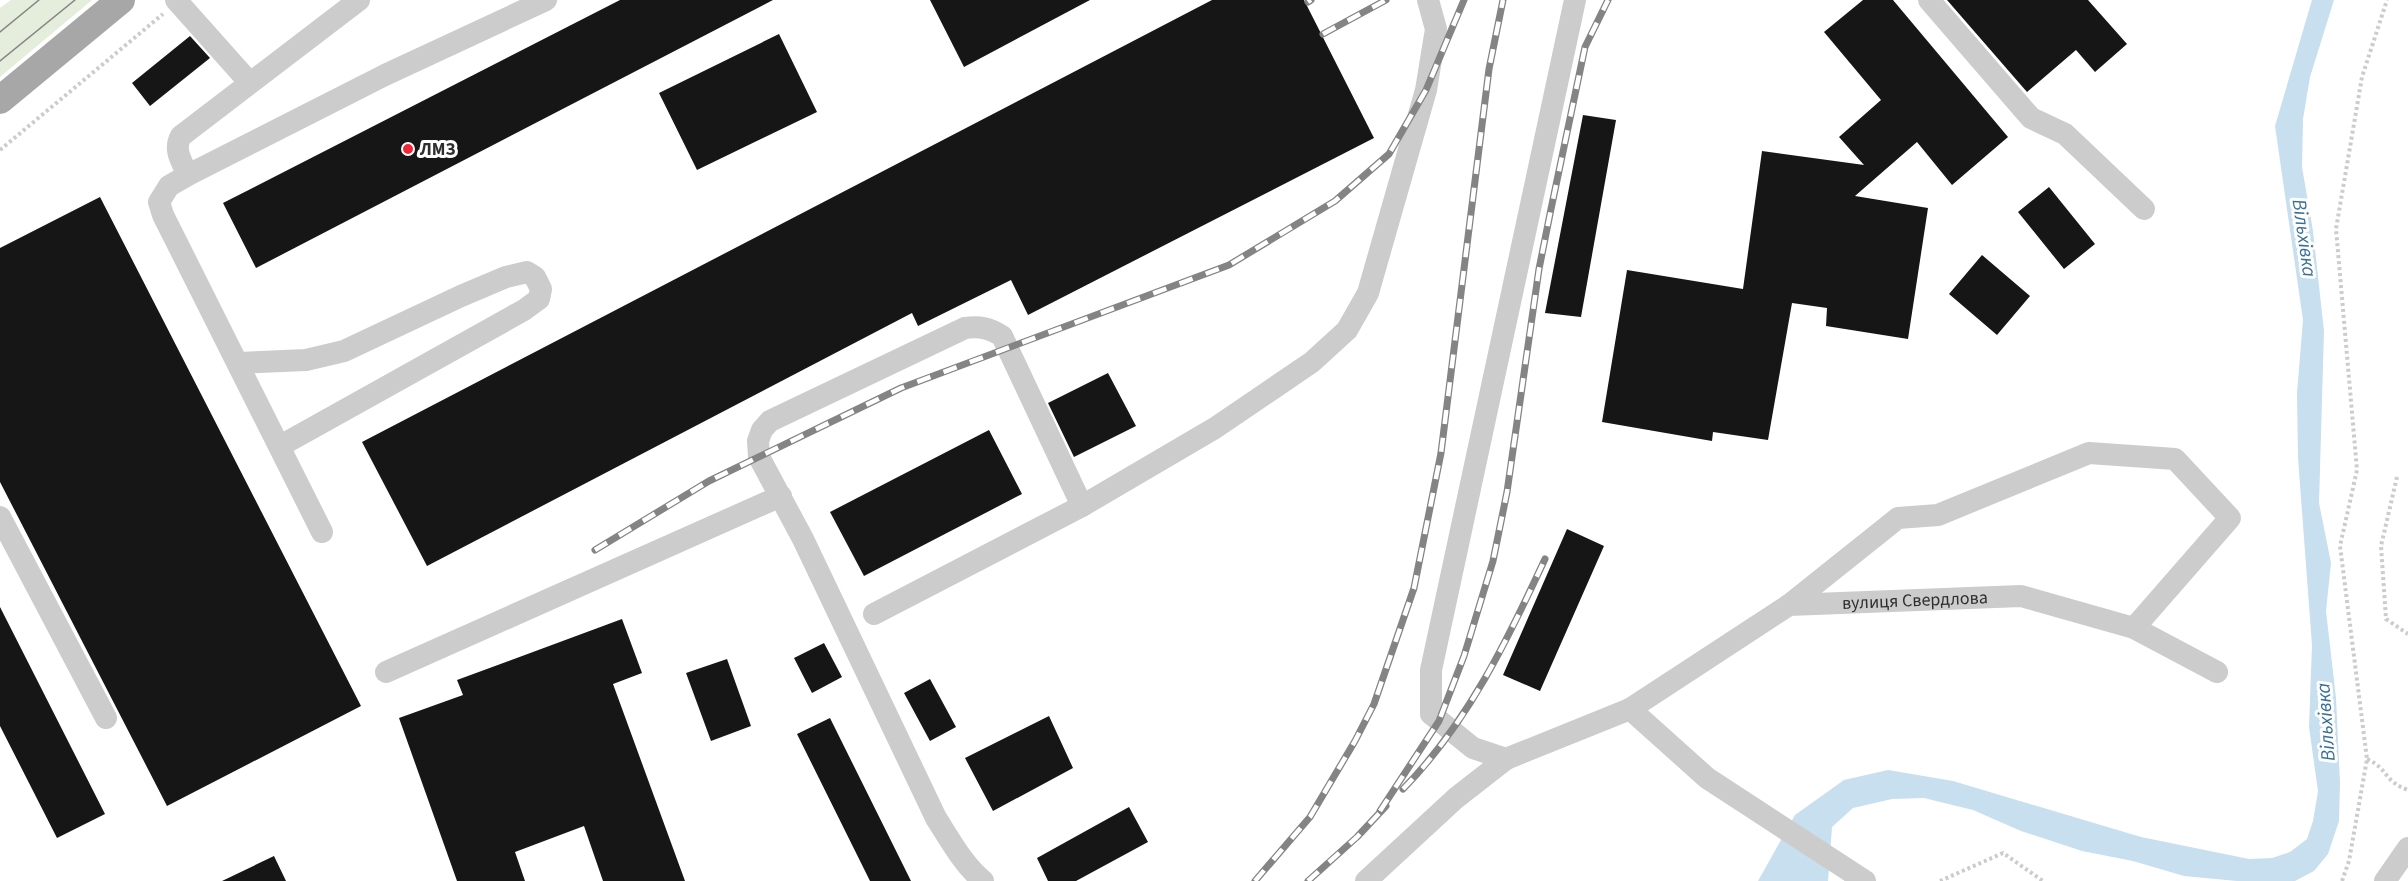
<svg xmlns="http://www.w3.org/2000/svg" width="2408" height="881" viewBox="0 0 2408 881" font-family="'Source Sans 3',sans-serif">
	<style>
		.green { fill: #e5eddc }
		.water { fill: #c7dfee }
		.building { fill: #161616 }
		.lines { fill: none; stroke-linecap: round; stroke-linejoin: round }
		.path { stroke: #ccc; stroke-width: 4; stroke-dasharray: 3 3; stroke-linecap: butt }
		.minor { stroke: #ccc; stroke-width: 22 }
		.major { stroke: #a7a7a7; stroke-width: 28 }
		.tram { stroke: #848484; stroke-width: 1.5 }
		.rail-casing { stroke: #848484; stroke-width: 7 }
		.rail { stroke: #fff; stroke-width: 4.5; stroke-dasharray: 14; stroke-linecap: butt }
		.poi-dot { fill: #ee2837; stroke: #fff; stroke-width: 2 }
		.labels { text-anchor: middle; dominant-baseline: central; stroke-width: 6; stroke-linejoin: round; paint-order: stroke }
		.poi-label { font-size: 18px; font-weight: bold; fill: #2f2f2f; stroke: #fff; text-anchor: start }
		.street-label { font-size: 18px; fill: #2f2f2f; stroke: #fff }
		.water-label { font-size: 20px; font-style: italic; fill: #387195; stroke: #fff }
	</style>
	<rect width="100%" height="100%" fill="#fff"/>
	<!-- green -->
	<path class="green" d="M11 0H92L0 77V8Z"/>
	<!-- water -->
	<path class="water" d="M2312 0H2334L2310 77 2303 119 2302 167 2313 231 2324 331 2319 503 2331 563 2326 611 2336 698 2340 783 2339 821 2328 854 2314 871 2295 881H2237L2184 876 2133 861 2082 851 2021 831 1973 810 1924 798 1892 799 1853 808 1832 827 1828 881H1758L1795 815 1844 780 1888 770 1953 781 2141 837 2249 859 2272 858 2290 852 2307 839 2313 821 2318 791 2309 727 2312 645 2298 458 2297 393 2303 320 2275 126Z"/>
	<!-- building -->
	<path class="building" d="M620 0H773L256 268 223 203Z
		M930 0H1090L964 67Z
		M1212 0H1304L1374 138 1028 315 1011 280 918 326 912 313 427 566 362 442Z
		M1863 0H1893L2008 137 1952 185 1917 142 1855 196 1928 208 1908 339 1826 326 1827 308 1792 303 1768 440 1713 432 1712 441 1602 422 1627 270 1743 289 1762 151 1864 165 1839 137 1881 100 1824 32Z
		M1947 0H2088L2127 44 2095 72 2076 50 2027 92Z
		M779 34 817 112 697 170 659 93Z
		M190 36 210 58 150 106 132 83Z
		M1583 115 1616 120 1581 317 1545 313Z
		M2049 187 2095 244 2064 269 2018 212Z
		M100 197 361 706 167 806 0 482V248Z
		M1982 255 2030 296 1997 335 1949 294Z
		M1108 373 1136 426 1074 457 1048 403Z
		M989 430 1022 494 864 576 830 512Z
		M1567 529 1604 546 1540 691 1503 675Z
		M0 607 105 814 57 838 0 726Z
		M622 619 642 673 613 684 685 881H603L584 826 515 852 525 881H457L399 718 463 695 457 680Z
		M824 643 842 677 812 693 794 658Z
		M727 659 751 726 711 741 686 673Z
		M930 679 956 727 930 741 904 693Z
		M1049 716 1073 768 993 811 965 758Z
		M830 718 911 881H870L797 734Z
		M1129 807 1148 842 1076 881H1048L1037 858Z
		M274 856 286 881H222Z"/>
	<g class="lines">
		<!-- path -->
		<path class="path" d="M0 150 163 14
			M2397 477 2381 546 2386 619 2408 634
			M2367 759C2389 769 2383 781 2408 790
			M1940 881 2003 853 2043 881
			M2342 881 2349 861 2367 759 2340 546 2357 470 2336 229 2362 77 2387 0"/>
		<!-- minor -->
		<g class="minor">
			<path d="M176 0 249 82"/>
			<path d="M1575 0 1431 670V714L1473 748 1506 759 1630 709 1707 778 1865 881"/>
			<path d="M1929 0 2031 118 2065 134 2144 209"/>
			<path d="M188 175C182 162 173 150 181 136L359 0"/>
			<path d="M238 363 306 360 344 351 461 296 506 277 527 272 535 277 541 289 539 299 524 310 280 446"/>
			<path d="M0 517 106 718"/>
			<path d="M322 532 163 215 159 202 169 186 188 175 385 75 546 0"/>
			<path d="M1789 605 1898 518 1938 515 2089 453 2175 459 2230 518 2134 628"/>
			<path d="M874 614 1082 506 1215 428 1312 362 1347 330 1368 293 1426 90 1436 29 1428 0"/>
			<path d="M386 672 781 496"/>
			<path id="s1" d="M1630 709 1789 605 2021 596 2134 628 2217 672"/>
			<path d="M983 881C963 864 950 840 936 818L803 539 759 457 758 441 762 430 770 421 965 328C980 326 989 328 1002 336L1082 506"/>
			<path d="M1366 881 1456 798 1506 759"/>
			<path d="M2385 881 2408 848"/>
		</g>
		<!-- major -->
		<path class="major" d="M0 100 121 0"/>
		<!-- tram -->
		<path class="tram" d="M0 32 39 0
			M0 61 75 0"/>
		<defs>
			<path id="rail" d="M1308 2 1311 0
				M1323 34 1386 0
				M595 550 709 481 901 388 1229 265 1335 201 1389 154 1426 90 1464 0
				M1403 789C1467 724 1507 641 1545 559
				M1380 811 1439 721 1464 656 1493 561 1507 492 1539 269 1551 209 1585 47 1608 0
				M1255 881 1310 817 1355 741 1374 704 1414 588 1441 453 1489 69 1503 0
				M1308 881 1357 837 1386 806"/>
		</defs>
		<!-- rail casing -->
		<use href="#rail" class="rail-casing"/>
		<!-- rail -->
		<use href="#rail" class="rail"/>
	</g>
	<!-- markers -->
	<circle class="poi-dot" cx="408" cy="149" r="6"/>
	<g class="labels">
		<!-- poi labels -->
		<g class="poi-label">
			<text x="420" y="149">ЛМЗ</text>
		</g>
		<!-- street labels -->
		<g class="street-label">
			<text stroke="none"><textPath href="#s1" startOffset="316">вулиця Свердлова</textPath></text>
		</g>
		<!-- water labels -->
		<g class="water-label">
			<text transform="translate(2304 238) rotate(82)">Вільхівка</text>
			<text transform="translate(2326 722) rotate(-94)">Вільхівка</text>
		</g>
	</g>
</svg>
